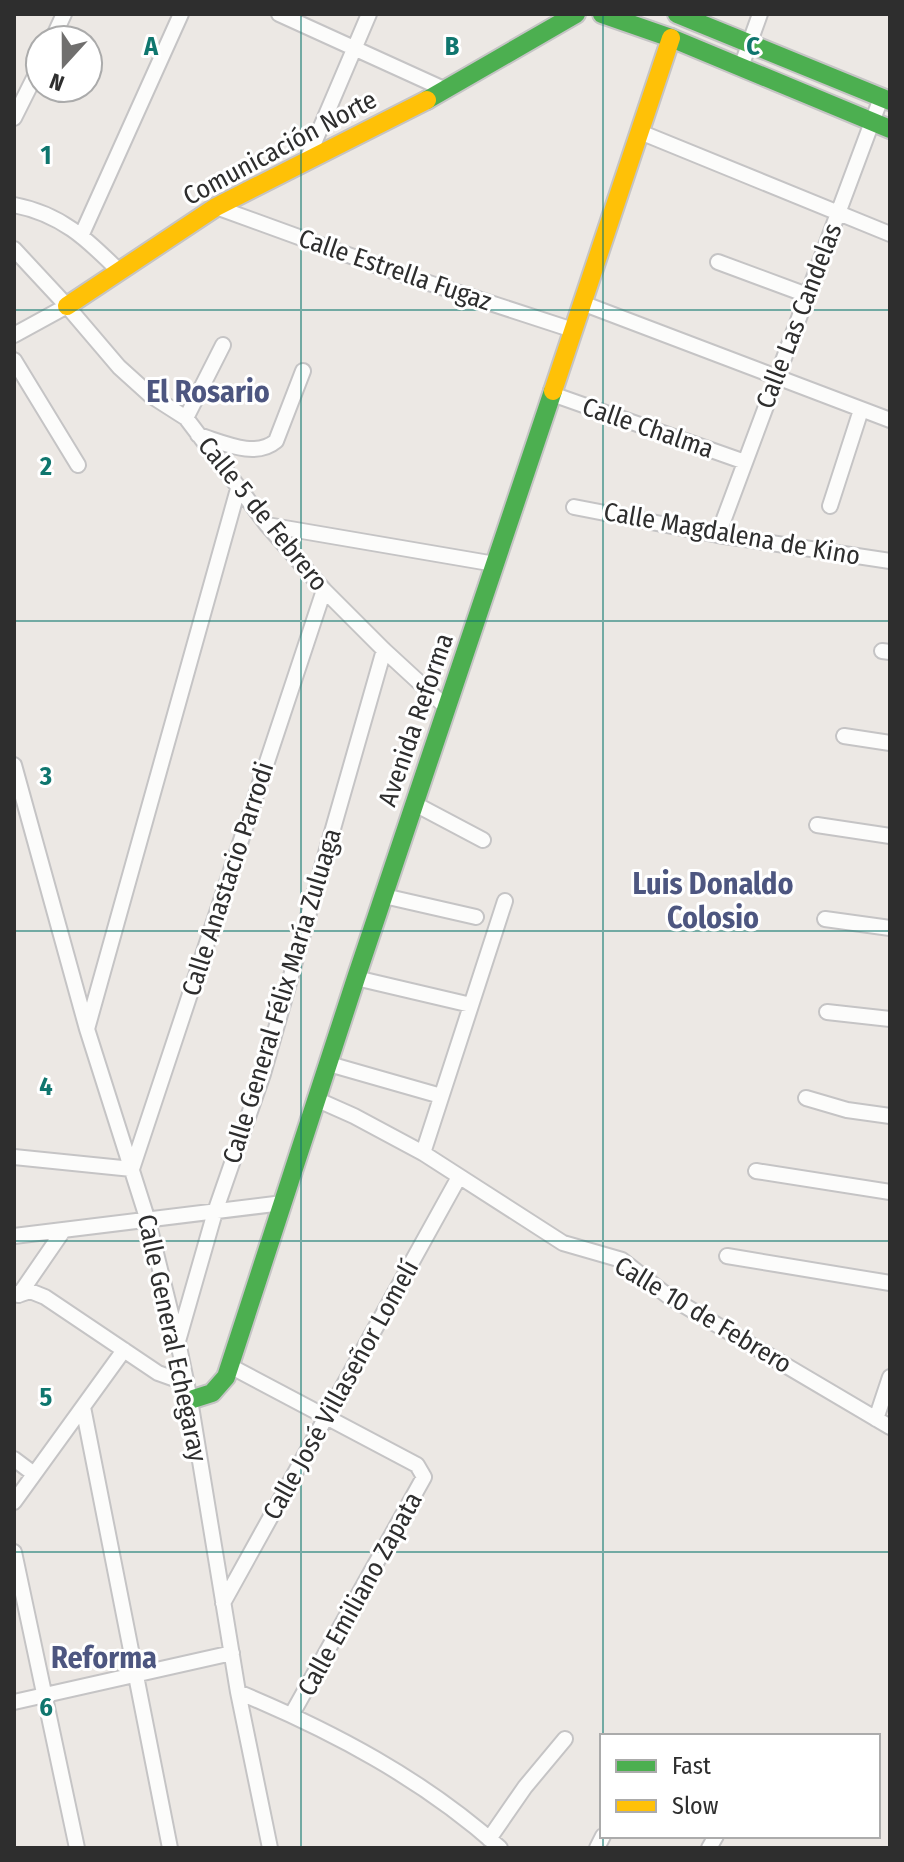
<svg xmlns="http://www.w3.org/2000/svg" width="904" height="1862" viewBox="0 0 904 1862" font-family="'Fira Sans Condensed',sans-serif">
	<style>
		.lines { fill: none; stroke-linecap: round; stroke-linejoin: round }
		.street-casing { stroke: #c5c4c5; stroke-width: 18 }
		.fast-casing { stroke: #c5c4c5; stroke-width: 22 }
		.slow-casing { stroke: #c5c4c5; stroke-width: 22 }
		.street { stroke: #fcfcfb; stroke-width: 14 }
		.fast { stroke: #4caf50; stroke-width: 18 }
		.slow { stroke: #ffc107; stroke-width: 18 }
		.grid { fill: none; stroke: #0f766e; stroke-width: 2; stroke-opacity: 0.55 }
		.labels { text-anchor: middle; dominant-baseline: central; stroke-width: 6; stroke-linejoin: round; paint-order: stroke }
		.street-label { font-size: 26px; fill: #2e2e2e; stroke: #fff }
		.quarter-label { font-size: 30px; font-weight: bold; fill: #4d5680; stroke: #fff }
		.grid-label { font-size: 26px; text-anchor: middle; font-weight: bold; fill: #0f766e; stroke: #fff; stroke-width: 6; stroke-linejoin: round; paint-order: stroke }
	</style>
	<rect width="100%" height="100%" fill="#ece8e4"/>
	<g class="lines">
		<defs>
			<path id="street" d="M279 14 446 90
				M52 40 64 14
				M741 67 760 14
				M14 118 40 66
				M640 132 890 234
				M306 162 369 14
				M14 205C61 214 87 239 119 271
				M216 207 395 272 573 330
				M82 234 181 14
				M14 249 67 306 119 367 150 395 186 418 267 525 324 590 384 650 447 708
				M718 262 807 295
				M582 303 890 420
				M14 335 67 306
				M14 360 78 465
				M552 394 745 462
				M186 418 223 345
				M198 435C222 442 255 459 276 441L303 371
				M830 506 861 410
				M574 507 718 535 890 561
				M267 525 495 564
				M718 535 881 98
				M882 651 890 652
				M844 736 890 743
				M14 765 87 1029 148 1221 178 1342 190 1400 238 1692 270 1848
				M415 804 483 840
				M817 825 890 836
				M384 896 476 917
				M825 919 890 928
				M356 978 471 1005
				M827 1012 890 1019
				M87 1029 238 489
				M329 1064 441 1096
				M806 1098 847 1110 890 1116
				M318 1100 354 1116 423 1153 563 1243 622 1260 668 1296 890 1427
				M423 1153 505 901
				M14 1157 132 1169 324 590
				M756 1171 890 1192
				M14 1236 283 1203
				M727 1256 890 1283
				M14 1293 18 1295 30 1291 45 1297 158 1373 172 1378 186 1380
				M19 1295 63 1231
				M178 1341 215 1212 263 1074 384 650
				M230 1366 417 1465 424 1477 292 1714
				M83 1407 170 1848
				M876 1419 890 1377
				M14 1459 34 1474
				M14 1502 124 1350
				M14 1552 77 1848
				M223 1603 459 1177
				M238 1692C332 1731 423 1779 500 1848
				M14 1702 232 1653
				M489 1839 525 1787 565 1739
				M597 1848 603 1836
				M709 1848 716 1836"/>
			<path id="fast" d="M602 14 671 38 890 129
				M677 14 890 101
				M427 100 576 14
				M190 1400 212 1393 226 1377 356 978 553 391"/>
			<path id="slow" d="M67 306 216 207 427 100
				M553 391 671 38"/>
		</defs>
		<!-- street casing -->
		<use href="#street" class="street-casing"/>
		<!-- fast casing -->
		<use href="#fast" class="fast-casing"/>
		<!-- slow casing -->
		<use href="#slow" class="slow-casing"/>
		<!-- street -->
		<use href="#street" class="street"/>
		<!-- fast -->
		<use href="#fast" class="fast"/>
		<!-- slow -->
		<use href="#slow" class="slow"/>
	</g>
	<!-- grid -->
	<path class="grid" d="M301 14V1848M603 14V1736M14 310H890M14 621H890M14 931H890M14 1241H890M14 1552H890M603 1836V1848"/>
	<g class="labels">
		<!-- street labels -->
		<g class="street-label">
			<text transform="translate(280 148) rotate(-28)">Comunicación Norte</text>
			<text transform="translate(395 270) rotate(19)">Calle Estrella Fugaz</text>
			<text transform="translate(799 316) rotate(-69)">Calle Las Candelas</text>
			<text transform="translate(648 428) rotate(19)">Calle Chalma</text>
			<text transform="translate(263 514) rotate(51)">Calle 5 de Febrero</text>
			<text transform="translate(732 534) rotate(10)">Calle Magdalena de Kino</text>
			<text transform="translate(416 720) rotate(-71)">Avenida Reforma</text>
			<text transform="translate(228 879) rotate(-72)">Calle Anastacio Parrodi</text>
			<text transform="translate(282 996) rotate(-73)">Calle General Félix María Zuluaga</text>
			<text transform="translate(703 1315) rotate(31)">Calle 10 de Febrero</text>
			<text transform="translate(172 1338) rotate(78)">Calle General Echegaray</text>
			<text transform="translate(341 1390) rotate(-61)">Calle José Villaseñor Lomelí</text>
			<text transform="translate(360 1594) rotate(-61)">Calle Emiliano Zapata</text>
		</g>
		<!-- quarter labels -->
		<g class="quarter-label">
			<text x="208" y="392">El Rosario</text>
			<text x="713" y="884">Luis Donaldo<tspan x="713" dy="34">Colosio</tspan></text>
			<text x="104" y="1658">Reforma</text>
		</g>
	</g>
	<g class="grid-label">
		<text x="151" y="55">A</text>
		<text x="452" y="55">B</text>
		<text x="753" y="55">C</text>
		<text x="46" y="164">1</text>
		<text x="46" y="475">2</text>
		<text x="46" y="785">3</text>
		<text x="46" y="1095">4</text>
		<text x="46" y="1406">5</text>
		<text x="46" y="1716">6</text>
	</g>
	<!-- border -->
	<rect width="904" height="1862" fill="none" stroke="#2e2e2e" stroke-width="32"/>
	<!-- legend -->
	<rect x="600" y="1734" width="280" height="104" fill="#ffffff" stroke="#ababab" stroke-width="2"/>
	<rect x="616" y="1760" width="40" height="12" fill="#4caf50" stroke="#ababab" stroke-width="2"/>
	<text x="672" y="1774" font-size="24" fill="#2e2e2e">Fast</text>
	<rect x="616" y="1800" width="40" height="12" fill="#ffc107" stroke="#ababab" stroke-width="2"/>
	<text x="672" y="1814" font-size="24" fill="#2e2e2e">Slow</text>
	<!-- north arrow -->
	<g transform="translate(64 64) rotate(201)"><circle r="38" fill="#ffffff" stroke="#ababab" stroke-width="2"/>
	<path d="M0-6L14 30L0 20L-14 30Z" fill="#706f6e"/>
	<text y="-12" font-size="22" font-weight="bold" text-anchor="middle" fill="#2e2e2e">N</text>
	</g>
</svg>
